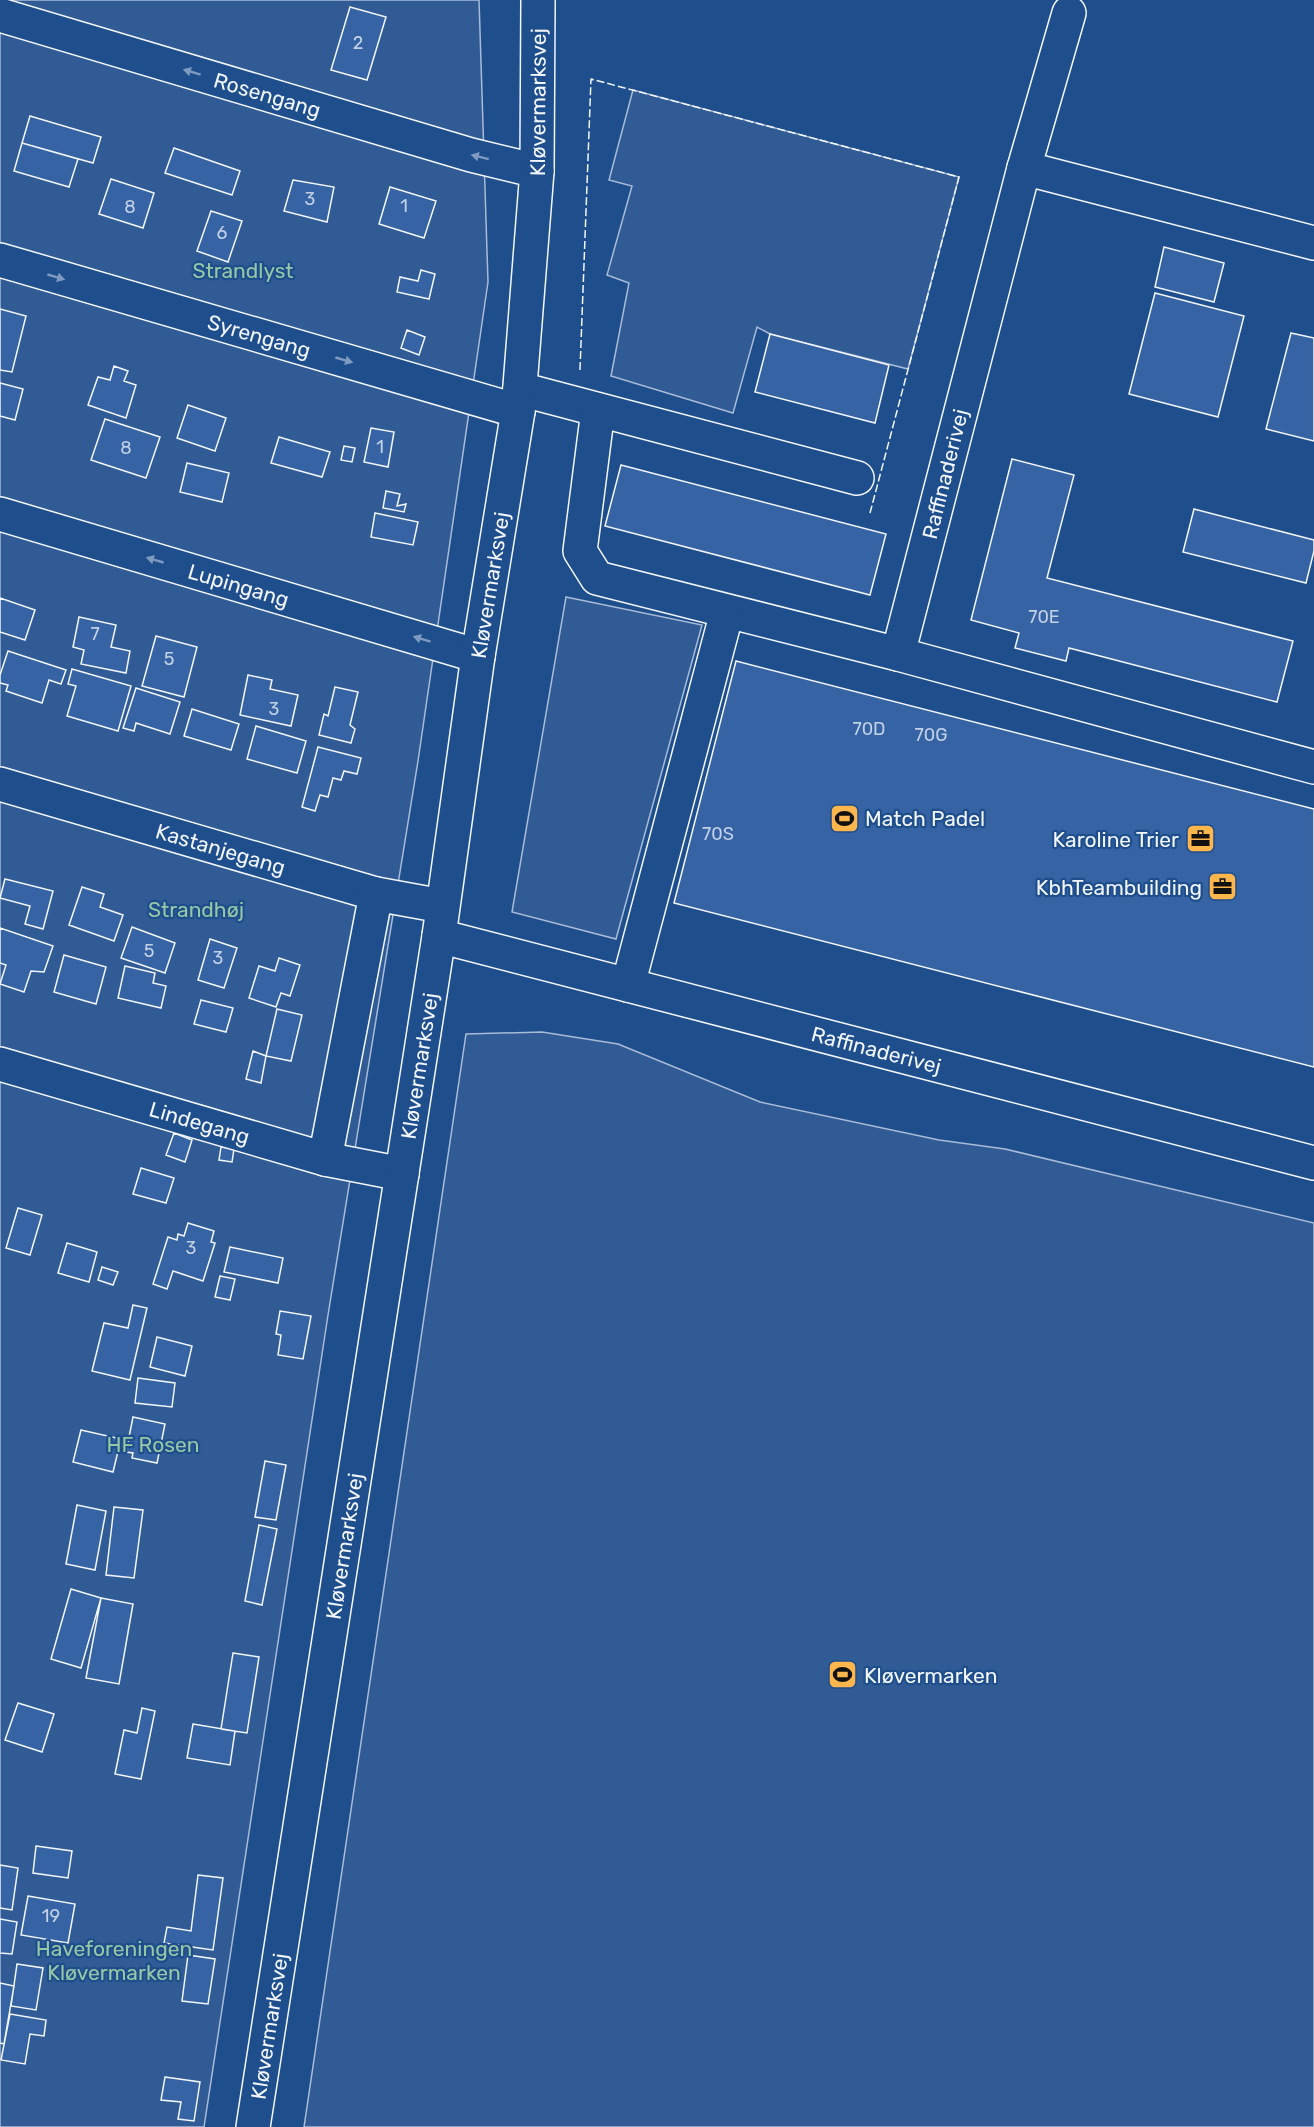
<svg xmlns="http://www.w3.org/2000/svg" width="1314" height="2127" viewBox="0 0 1314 2127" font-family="Rubik,sans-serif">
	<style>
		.built { fill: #305b95; stroke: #a8bbd7; stroke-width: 1.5 }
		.building { fill: #3563a3; stroke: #f2f6ff; stroke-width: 1.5 }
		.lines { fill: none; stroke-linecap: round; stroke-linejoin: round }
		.minor-casing { stroke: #f2f6ff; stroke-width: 36 }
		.minor { stroke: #1f4e8c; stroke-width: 33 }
		.fence { stroke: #f2f6ff; stroke-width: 1.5; stroke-dasharray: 8 3; stroke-linecap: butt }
		.oneway { fill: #7e9ac0 }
		.labels { text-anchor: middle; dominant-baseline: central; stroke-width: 4.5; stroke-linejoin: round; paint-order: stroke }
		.number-label { font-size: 18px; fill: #c3d1e8 }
		.street-label { font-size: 21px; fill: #f2f6ff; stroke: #1f4e8c }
		.park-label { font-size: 21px; fill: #97c8a6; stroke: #1f4e8c }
		.poi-label { font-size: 21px; fill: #f2f6ff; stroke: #1f4e8c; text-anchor: start }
	</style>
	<rect width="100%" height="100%" fill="#1f4e8c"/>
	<!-- built -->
	<path class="built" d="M0 0H479L488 282 418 761 328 1315 204 2127H0Z
		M633 90 959 177 908 369 770 334 757 327 733 413 611 376 629 283 607 275 632 186 609 180Z
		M566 597 702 625 616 939 512 912Z
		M542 1032 618 1044 760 1102 939 1140 1005 1149 1314 1223V2127H304L466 1034Z"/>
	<!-- building -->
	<path class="building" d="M350 7 386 17 367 80 331 70Z
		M30 116 101 137 93 163 22 143Z
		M22 143 78 159 69 187 14 171Z
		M174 148 240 171 232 195 165 173Z
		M111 179 154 193 143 228 99 214Z
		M293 180 334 187 327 222 284 211Z
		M390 187 436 201 424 238 379 224Z
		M211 211 242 221 228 262 197 251Z
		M1164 247 1224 263 1214 302 1155 287Z
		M421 270 435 274 429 299 397 292 400 277 418 281Z
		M1155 293 1244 316 1218 417 1129 394Z
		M0 309 26 316 12 372 0 370Z
		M407 330 425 337 419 355 401 348Z
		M1291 333 1314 338V441L1266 429Z
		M770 334 889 365 875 423 755 392Z
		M114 366 128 371 124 381 136 385 126 418 88 405 98 377 110 380Z
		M0 383 23 389 15 420 0 416Z
		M188 405 226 418 215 451 177 438Z
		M105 419 160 437 146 478 91 460Z
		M371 428 394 432 388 467 364 462Z
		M279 437 330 452 322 477 271 463Z
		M344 446 355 448 352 462 341 460Z
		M1012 459 1074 475 1047 578 1293 641 1277 702 1069 648 1066 661 1015 648 1019 633 971 620Z
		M187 463 229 473 222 502 180 492Z
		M621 465 886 534 870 595 605 526Z
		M386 491 400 494 397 506 406 504 404 512 383 508Z
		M1194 509 1314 540V551L1306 583 1183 552Z
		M375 513 418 522 413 545 371 537Z
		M0 598 35 610 25 640 0 632Z
		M79 617 116 625 111 647 130 651 126 673 81 664 84 650 73 647Z
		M156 636 197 647 184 697 142 686Z
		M8 651 66 670 61 684 49 680 42 703 6 691 8 685 0 683V675Z
		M736 661 1314 809V1067L674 903Z
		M72 669 131 686 118 731 67 716 76 686 68 684Z
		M248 675 272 680 270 689 298 695 291 726 240 715Z
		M335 687 358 692 350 725 355 729 351 743 319 735 324 714 328 716Z
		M136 688 180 702 170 734 136 723 134 731 123 728Z
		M192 709 239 724 231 750 184 736Z
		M256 726 306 741 297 773 247 759Z
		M318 747 361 758 357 774 344 771 341 780 333 778 328 797 320 795 315 811 302 807Z
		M5 879 53 891 43 929 25 924 30 906 0 898Z
		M82 887 104 894 100 907 123 915 114 941 69 925Z
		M132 927 175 943 165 973 121 958Z
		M0 928 53 946 44 972 31 971 24 992 0 984 6 965 0 963Z
		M210 939 237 948 224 988 198 980Z
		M64 955 106 967 96 1004 54 992Z
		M279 958 300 965 290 996 281 993 276 1007 249 998 259 966 275 971Z
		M125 966 155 973 153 983 166 986 161 1008 118 998Z
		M201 1000 233 1008 226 1032 194 1024Z
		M277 1009 302 1015 291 1061 266 1056Z
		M253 1051 266 1056 261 1083 246 1079Z
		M174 1133 192 1140 185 1162 166 1155Z
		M221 1147 234 1149 232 1162 219 1160Z
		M141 1168 174 1178 166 1203 133 1194Z
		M18 1208 42 1215 30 1255 6 1248Z
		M188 1223 214 1231 211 1242 215 1243 203 1281 173 1271 167 1289 153 1284 168 1237 177 1240 178 1234 184 1236Z
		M67 1243 97 1252 89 1282 58 1273Z
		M230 1247 283 1258 278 1283 224 1272Z
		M102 1267 118 1272 113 1285 98 1280Z
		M220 1276 235 1279 230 1300 215 1297Z
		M133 1305 147 1308 130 1380 92 1371 104 1323 128 1328Z
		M280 1311 311 1316 303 1359 278 1355 281 1335 276 1334Z
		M157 1337 192 1346 185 1376 150 1367Z
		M138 1378 175 1383 172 1407 135 1403Z
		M133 1417 165 1424 157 1463 132 1458 133 1453 126 1452Z
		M81 1430 121 1439 113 1472 73 1462Z
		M265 1461 286 1465 276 1520 255 1517Z
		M77 1505 106 1511 95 1570 66 1564Z
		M114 1507 143 1510 134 1578 106 1575Z
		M259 1525 277 1529 262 1605 245 1601Z
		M71 1589 101 1598 81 1668 51 1659Z
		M101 1598 133 1604 119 1684 86 1678Z
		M233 1653 259 1657 247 1733 221 1729Z
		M18 1703 54 1714 42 1752 5 1740Z
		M142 1708 155 1711 141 1779 115 1774 124 1730 137 1733Z
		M193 1724 235 1731 230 1765 187 1758Z
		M36 1846 72 1851 68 1878 33 1873Z
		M0 1865 18 1868 12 1910 0 1908Z
		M198 1875 223 1878 213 1950 164 1943 167 1927 191 1931Z
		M28 1896 75 1904 68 1943 21 1935Z
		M0 1919 17 1922 12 1954 0 1953Z
		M188 1955 215 1959 208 2004 182 2001Z
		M17 1964 43 1968 36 2010 11 2006Z
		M0 1983 14 1986 4 2044 0 2043Z
		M10 2014 46 2020 44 2036 30 2034 25 2064 1 2060Z
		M165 2077 200 2082 194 2121 178 2119 181 2102 161 2100Z"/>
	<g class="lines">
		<defs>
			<g id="minor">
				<path id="s1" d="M0 15 471 155 537 171"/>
				<path d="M1024 168 1069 13"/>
				<path d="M1314 243 1024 168 898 654 1314 767"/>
				<path id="s2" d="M0 260 518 411"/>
				<path d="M520 389 857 478"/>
				<path d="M598 410 580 551 597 578 898 654"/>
				<path id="s3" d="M0 514 478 656"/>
				<path id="s4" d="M0 784 376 894 442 906"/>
				<path id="s5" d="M439 936 1314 1163"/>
				<path d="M628 985 727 612"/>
				<path id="s6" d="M0 1064 325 1159 402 1174"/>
				<path d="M325 1159 376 894"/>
				<path id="s7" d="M253 2127 439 936 478 656 518 411 537 171 538 0"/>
			</g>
		</defs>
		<!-- minor casing -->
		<use href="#minor" class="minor-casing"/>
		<!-- minor -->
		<use href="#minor" class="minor"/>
		<!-- fence -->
		<path class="fence" d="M580 370 591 79 959 177 870 513"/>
	</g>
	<!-- one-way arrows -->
	<defs><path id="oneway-solid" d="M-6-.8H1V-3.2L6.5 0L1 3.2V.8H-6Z" transform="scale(1.5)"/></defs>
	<g class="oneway">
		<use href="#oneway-solid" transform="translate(192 72) rotate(-163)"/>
		<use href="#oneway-solid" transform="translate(480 157) rotate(-166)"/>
		<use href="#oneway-solid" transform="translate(56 277) rotate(16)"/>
		<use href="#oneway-solid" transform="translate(344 360) rotate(16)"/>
		<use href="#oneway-solid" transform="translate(155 560) rotate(-164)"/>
		<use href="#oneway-solid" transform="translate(422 639) rotate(-163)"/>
	</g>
	<!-- icons -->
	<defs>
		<symbol id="stadium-square" viewBox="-11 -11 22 22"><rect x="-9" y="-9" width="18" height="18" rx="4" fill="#ffb74d" stroke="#1f4e8c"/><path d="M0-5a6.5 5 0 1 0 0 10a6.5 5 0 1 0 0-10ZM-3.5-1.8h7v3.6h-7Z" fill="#111"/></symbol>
		<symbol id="office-square" viewBox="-11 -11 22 22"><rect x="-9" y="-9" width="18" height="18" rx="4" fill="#ffb74d" stroke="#1f4e8c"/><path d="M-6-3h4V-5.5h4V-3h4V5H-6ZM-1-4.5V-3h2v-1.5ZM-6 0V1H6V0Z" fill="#111"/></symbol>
	</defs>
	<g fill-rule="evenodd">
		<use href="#stadium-square" x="828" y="802" width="33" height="33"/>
		<use href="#office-square" x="1184" y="822" width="33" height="33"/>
		<use href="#office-square" x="1206" y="870" width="33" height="33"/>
		<use href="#stadium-square" x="826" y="1658" width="33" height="33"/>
	</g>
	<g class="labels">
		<!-- number labels -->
		<g class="number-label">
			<text x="358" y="43">2</text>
			<text x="310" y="199">3</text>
			<text x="404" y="206">1</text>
			<text x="130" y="207">8</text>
			<text x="222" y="233">6</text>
			<text x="380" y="447">1</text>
			<text x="126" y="448">8</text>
			<text x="1044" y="617">70E</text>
			<text x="95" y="634">7</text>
			<text x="169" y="659">5</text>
			<text x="274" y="709">3</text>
			<text x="869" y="729">70D</text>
			<text x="931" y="735">70G</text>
			<text x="718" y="834">70S</text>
			<text x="149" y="951">5</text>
			<text x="218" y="958">3</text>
			<text x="191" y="1248">3</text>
			<text x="51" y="1916">19</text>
		</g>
		<!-- street labels -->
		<g class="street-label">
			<text stroke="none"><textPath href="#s1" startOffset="279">Rosengang</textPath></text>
			<text stroke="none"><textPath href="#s7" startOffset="2046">Kløvermarksvej</textPath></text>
			<text stroke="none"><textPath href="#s2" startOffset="270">Syrengang</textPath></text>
			<text transform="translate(945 474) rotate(-76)">Raffinaderivej</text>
			<text stroke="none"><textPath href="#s3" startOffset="249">Lupingang</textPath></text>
			<text stroke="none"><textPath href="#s7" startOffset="1560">Kløvermarksvej</textPath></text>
			<text stroke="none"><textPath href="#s4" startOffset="230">Kastanjegang</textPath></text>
			<text stroke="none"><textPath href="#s5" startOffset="452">Raffinaderivej</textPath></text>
			<text stroke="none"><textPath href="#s7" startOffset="1074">Kløvermarksvej</textPath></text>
			<text stroke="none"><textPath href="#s6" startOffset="208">Lindegang</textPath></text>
			<text stroke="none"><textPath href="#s7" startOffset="588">Kløvermarksvej</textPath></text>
			<text stroke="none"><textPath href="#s7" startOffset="102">Kløvermarksvej</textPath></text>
		</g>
		<!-- park labels -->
		<g class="park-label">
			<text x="243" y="270">Strandlyst</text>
			<text x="196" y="909">Strandhøj</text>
			<text x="153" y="1444">HF Rosen</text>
			<text x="114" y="1948">Haveforeningen<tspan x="114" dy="24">Kløvermarken</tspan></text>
		</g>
		<!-- poi labels -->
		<g class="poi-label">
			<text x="865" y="818">Match Padel</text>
			<text x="1179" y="839" text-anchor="end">Karoline Trier</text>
			<text x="1202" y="887" text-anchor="end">KbhTeambuilding</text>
			<text x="864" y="1675">Kløvermarken</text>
		</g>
	</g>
</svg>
